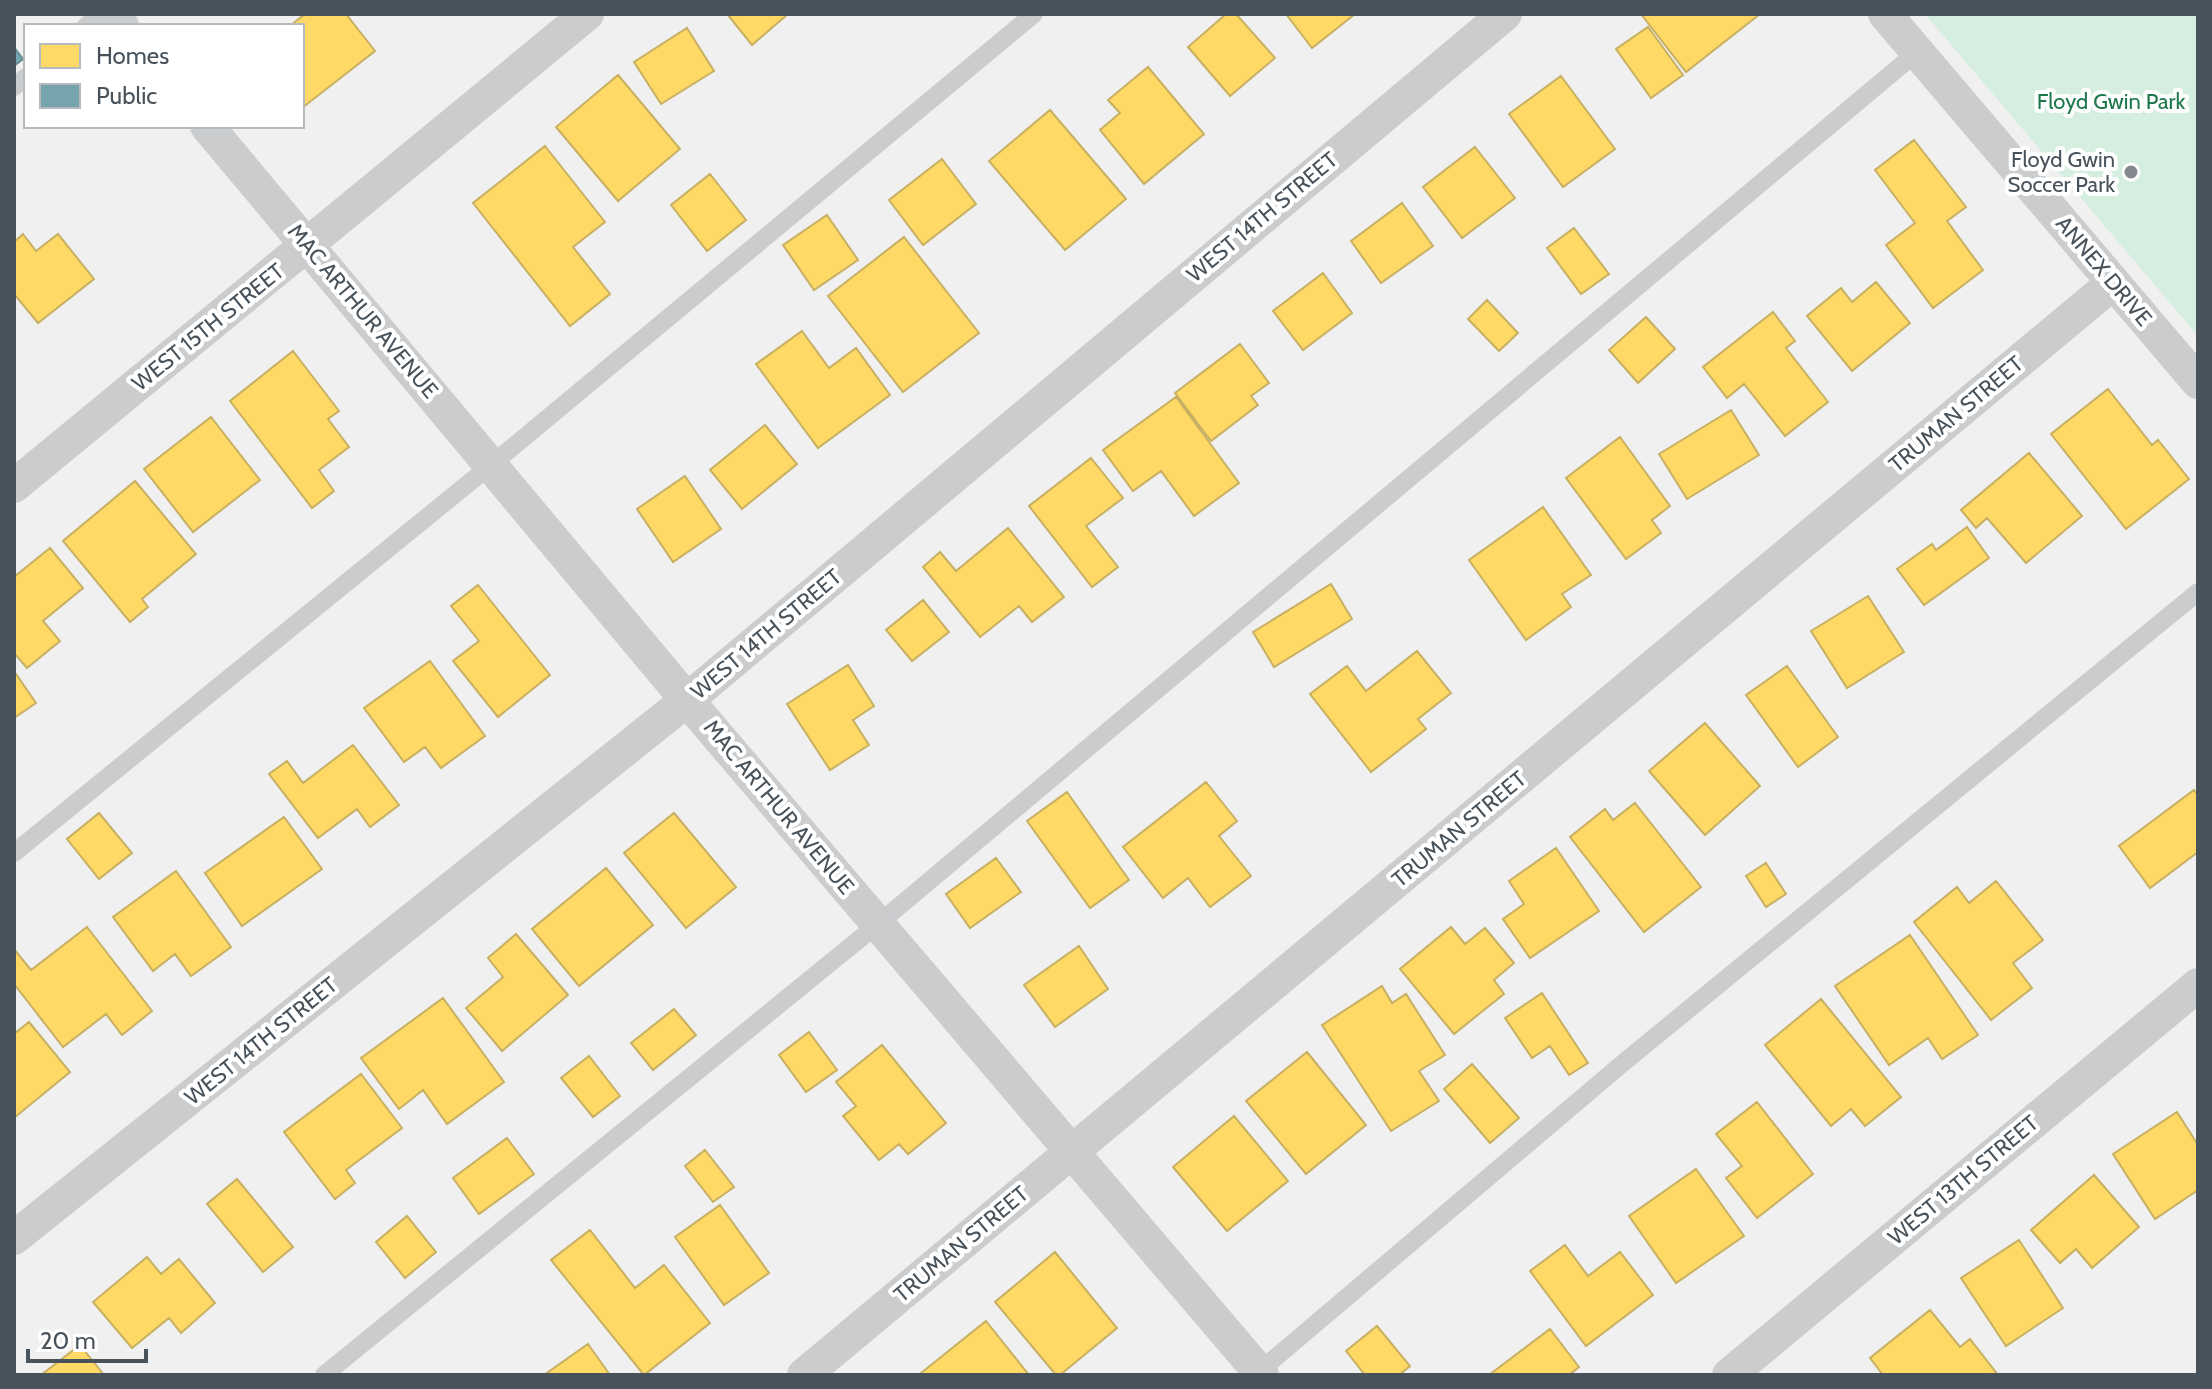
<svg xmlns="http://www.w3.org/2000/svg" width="2212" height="1389" viewBox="0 0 2212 1389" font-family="Cabin,sans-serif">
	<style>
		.green { fill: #d5eedf }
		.homes { fill: #ffd966; stroke: #c8b063; stroke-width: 2 }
		.public { fill: #76a5af; stroke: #688c96; stroke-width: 2 }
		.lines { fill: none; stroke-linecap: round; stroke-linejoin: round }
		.service { stroke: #caccce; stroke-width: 18 }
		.minor { stroke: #caccce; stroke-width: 34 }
		.poi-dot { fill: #83898f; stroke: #fff; stroke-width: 3 }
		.labels { text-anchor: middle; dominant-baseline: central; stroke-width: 8; stroke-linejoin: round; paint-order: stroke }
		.park-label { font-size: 22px; fill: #1d784b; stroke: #fff }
		.poi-label { font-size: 22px; fill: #48525b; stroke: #fff; text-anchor: end }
		.street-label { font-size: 22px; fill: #48525b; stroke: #fff }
	</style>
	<rect width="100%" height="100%" fill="#f0f0f0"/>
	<!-- green -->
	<path class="green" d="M1925 14H2198V336Z"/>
	<!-- homes -->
	<path class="homes" d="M305 14H346L375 51 302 108V26H290Z
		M727 14H788L752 45Z
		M1226 14H1236L1275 58 1230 96 1188 47Z
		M1286 14H1355L1312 48Z
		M1641 14H1760L1686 72Z
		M1648 27 1683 75 1651 98 1616 49Z
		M687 28 714 71 661 104 634 62Z
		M1148 67 1204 134 1144 184 1100 130 1120 113 1108 100Z
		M618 75 680 149 618 201 556 127Z
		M1561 76 1615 149 1563 187 1509 114Z
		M1050 110 1126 199 1065 250 989 161Z
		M1914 140 1966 207 1947 221 1983 270 1933 308 1886 245 1915 223 1875 170Z
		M545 146 605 222 573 247 610 294 570 326 473 203Z
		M1475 147 1515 198 1462 238 1423 187Z
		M942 159 976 204 923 245 889 200Z
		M710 174 746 220 707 251 671 205Z
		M1402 203 1433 246 1381 283 1351 241Z
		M827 215 858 260 814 290 783 245Z
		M1574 228 1609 274 1581 294 1547 248Z
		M23 234 36 251 58 234 94 279 38 323 14 294V242Z
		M904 237 979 333 903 392 828 296Z
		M1323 273 1352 313 1303 350 1273 311Z
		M1876 282 1910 323 1852 371 1807 316 1841 288 1852 302Z
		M1487 300 1518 333 1499 351 1468 319Z
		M1773 312 1795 341 1786 348 1828 402 1785 436 1744 384 1727 398 1703 367Z
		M1646 317 1675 349 1638 383 1609 350Z
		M802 331 829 368 856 348 890 395 818 448 756 364Z
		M1240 344 1269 383 1251 396 1258 405 1211 441 1175 393Z
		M293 351 339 411 328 419 349 447 319 470 334 491 312 508 230 401Z
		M2108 389 2152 445 2158 440 2189 479 2126 529 2051 434Z
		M1176 397 1239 483 1194 516 1161 471 1133 491 1103 450Z
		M1731 410 1759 455 1687 499 1659 454Z
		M211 417 260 480 193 532 144 469Z
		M765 425 797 464 742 509 710 470Z
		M1620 437 1670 506 1652 520 1661 533 1626 559 1566 478Z
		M2029 453 2082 516 2026 563 1987 518 1976 528 1961 510Z
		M1091 458 1123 498 1086 526 1118 567 1092 587 1029 506Z
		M685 476 721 529 673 562 637 509Z
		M135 481 196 554 142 599 148 607 130 622 63 541Z
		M1543 507 1591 575 1562 594 1571 607 1526 640 1469 560Z
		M1967 527 1989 558 1924 605 1897 569 1932 544 1936 550Z
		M1008 528 1064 597 1032 622 1019 606 980 637 923 567 940 552 956 571Z
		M50 548 83 588 43 621 60 641 27 668 14 653V577Z
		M1331 584 1352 619 1274 667 1253 632Z
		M478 585 550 675 498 717 453 661 479 641 451 606Z
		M1868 596 1904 652 1847 688 1811 631Z
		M923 600 949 632 912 661 886 630Z
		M1417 651 1451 693 1418 719 1426 729 1371 772 1310 694 1347 666 1366 691Z
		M430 661 485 736 441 768 425 747 404 762 364 708Z
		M848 665 874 706 853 720 869 745 830 770 787 704Z
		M1787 666 1838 737 1798 767 1746 695Z
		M14 671 36 703 14 718Z
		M1705 723 1760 786 1705 835 1649 771Z
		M353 745 399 805 370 827 357 809 318 838 269 774 287 761 303 783Z
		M1206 782 1237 821 1219 836 1251 876 1210 907 1188 878 1163 898 1123 847Z
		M2194 790 2198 795V852L2150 888 2119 846Z
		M1067 792 1129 880 1090 908 1027 821Z
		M1635 803 1701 887 1644 932 1570 837 1605 809 1613 820Z
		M99 813 132 853 99 879 67 839Z
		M674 813 736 887 686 928 624 853Z
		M284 817 322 869 242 926 205 873Z
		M1556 848 1599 911 1530 958 1503 919 1524 904 1509 881Z
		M996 858 1021 892 970 928 946 894Z
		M1766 863 1786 894 1766 907 1746 876Z
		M606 868 653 925 579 986 532 929Z
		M176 871 231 947 191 976 175 954 153 971 113 917Z
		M1996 881 2043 940 2013 963 2032 988 1991 1020 1914 922 1957 887 1969 903Z
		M87 927 152 1011 122 1035 106 1014 63 1047 14 984V949L31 970Z
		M1451 927 1465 944 1485 928 1514 963 1494 980 1504 994 1454 1034 1400 969Z
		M516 934 568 995 502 1051 466 1008 503 977 488 958Z
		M1910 935 1978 1035 1942 1059 1928 1038 1889 1065 1835 986Z
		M1079 946 1108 989 1055 1027 1024 985Z
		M1382 986 1392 1003 1406 994 1445 1055 1419 1071 1439 1101 1391 1131 1322 1025Z
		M1542 993 1588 1063 1569 1075 1550 1046 1532 1058 1505 1018Z
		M443 998 504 1082 447 1124 423 1090 399 1109 361 1058Z
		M1821 999 1901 1097 1865 1126 1851 1109 1831 1126 1765 1045Z
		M674 1009 696 1035 653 1070 631 1043Z
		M29 1022 70 1072 14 1118V1034Z
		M809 1032 837 1070 806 1092 779 1055Z
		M882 1045 946 1123 908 1154 899 1144 879 1160 843 1116 856 1106 836 1082Z
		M1307 1052 1366 1125 1306 1174 1246 1101Z
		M589 1056 620 1096 593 1117 561 1078Z
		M1472 1064 1519 1118 1490 1143 1444 1089Z
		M361 1074 402 1128 346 1170 355 1183 335 1199 284 1132Z
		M1757 1102 1813 1174 1757 1218 1726 1178 1742 1166 1716 1134Z
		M2177 1112 2198 1145V1190L2155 1219 2113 1154Z
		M1234 1116 1288 1181 1227 1231 1173 1167Z
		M507 1138 534 1174 479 1214 453 1178Z
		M705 1150 734 1187 713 1202 685 1166Z
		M1696 1169 1744 1236 1676 1283 1629 1216Z
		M2094 1175 2139 1227 2092 1268 2076 1249 2060 1263 2031 1230Z
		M237 1179 293 1247 263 1272 207 1204Z
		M720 1205 769 1273 724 1305 675 1237Z
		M407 1216 436 1252 405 1278 376 1242Z
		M590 1230 635 1288 664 1265 710 1323 644 1375 551 1260Z
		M2019 1240 2063 1308 2006 1346 1961 1278Z
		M1565 1245 1588 1276 1620 1252 1653 1295 1586 1346 1530 1271Z
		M1055 1252 1117 1328 1060 1375H1056L995 1302Z
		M147 1257 161 1274 179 1259 215 1303 181 1333 169 1318 132 1348 93 1302Z
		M1930 1310 1960 1347 1970 1339 1998 1375H1883L1870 1358Z
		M986 1321 1029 1375H923L921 1373Z
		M1377 1326 1410 1366 1399 1375H1365L1346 1351Z
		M1550 1329 1579 1367 1569 1375H1489Z
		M588 1344 610 1375H544Z
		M80 1345 104 1375H41Z"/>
	<!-- public -->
	<path class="public" d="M14 47 23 59 14 66Z"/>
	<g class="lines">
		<!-- service -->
		<path class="service" d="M86 26 101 14
			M14 87 26 77
			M14 853 491 465 1034 14
			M324 1375 878 924 1917 52
			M1255 1375 1623 1063 2198 592"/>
		<!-- minor -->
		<path class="minor" d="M112 14 122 26
			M1885 14 2198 382
			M207 126 687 700 1262 1375
			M14 486 587 14
			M14 1238 687 700 1505 14
			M804 1375 2113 283
			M1729 1375 2198 985"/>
	</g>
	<!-- markers -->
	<circle class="poi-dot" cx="2131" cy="172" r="8"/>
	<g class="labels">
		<!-- park labels -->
		<g class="park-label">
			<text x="2111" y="101">Floyd Gwin Park</text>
		</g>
		<!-- poi labels -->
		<g class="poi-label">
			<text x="2115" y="159">Floyd Gwin<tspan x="2115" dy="25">Soccer Park</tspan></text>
		</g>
		<!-- street labels -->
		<g class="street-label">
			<text transform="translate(1262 217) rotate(-40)">WEST 14TH STREET</text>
			<text transform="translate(2104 271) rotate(50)">ANNEX DRIVE</text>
			<text transform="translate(363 311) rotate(50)">MAC ARTHUR AVENUE</text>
			<text transform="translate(208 327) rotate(-39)">WEST 15TH STREET</text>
			<text transform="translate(1956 414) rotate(-40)">TRUMAN STREET</text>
			<text transform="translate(766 634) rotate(-40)">WEST 14TH STREET</text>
			<text transform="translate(779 807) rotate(50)">MAC ARTHUR AVENUE</text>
			<text transform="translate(1459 829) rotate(-40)">TRUMAN STREET</text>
			<text transform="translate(261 1041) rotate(-39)">WEST 14TH STREET</text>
			<text transform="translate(1963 1180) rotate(-40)">WEST 13TH STREET</text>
			<text transform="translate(961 1244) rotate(-40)">TRUMAN STREET</text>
		</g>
	</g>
	<!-- border -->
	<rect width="2212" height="1389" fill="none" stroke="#48525b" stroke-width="32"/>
	<!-- legend -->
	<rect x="24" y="24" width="280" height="104" fill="#ffffff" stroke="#b6babd" stroke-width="2"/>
	<rect x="40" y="44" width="40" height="24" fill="#ffd966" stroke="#b6babd" stroke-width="2"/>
	<text x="96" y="64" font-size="24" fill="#48525b">Homes</text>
	<rect x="40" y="84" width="40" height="24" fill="#76a5af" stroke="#b6babd" stroke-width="2"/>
	<text x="96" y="104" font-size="24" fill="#48525b">Public</text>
	<!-- scale -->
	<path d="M28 1349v12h118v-12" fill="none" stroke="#48525b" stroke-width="4"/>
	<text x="40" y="1349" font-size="24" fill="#48525b" stroke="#ffffff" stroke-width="6" paint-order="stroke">20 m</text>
</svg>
